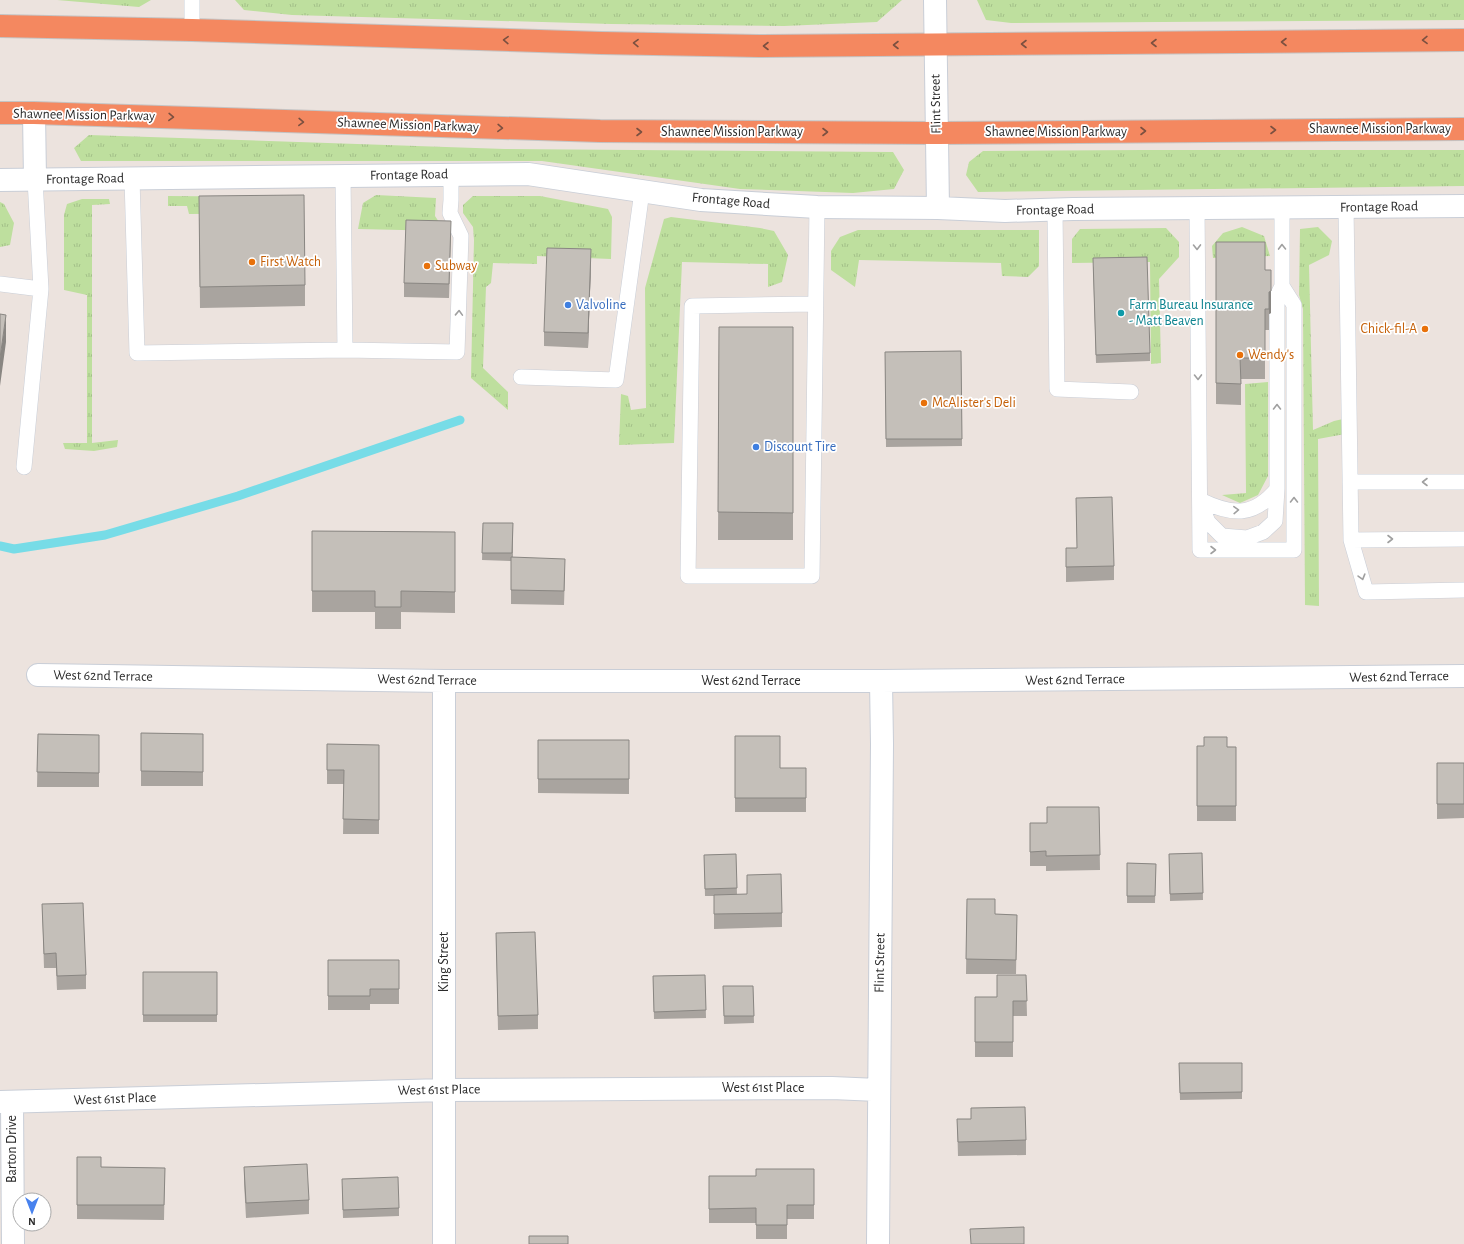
<svg xmlns="http://www.w3.org/2000/svg" width="1464" height="1244" viewBox="0 0 1464 1244" font-family="'Alegreya Sans',sans-serif">
	<style>
		.grass { fill: url(#grass-tufts) }
		.lines { fill: none; stroke-linecap: round; stroke-linejoin: round }
		.stream { stroke: #77dce7; stroke-width: 9 }
		.lane-casing { stroke: #c9ced7; stroke-width: 16 }
		.street-casing { stroke: #c9ced7; stroke-width: 24 }
		.highway-casing { stroke: #c4c4c4; stroke-width: 24 }
		.lane { stroke: #fff; stroke-width: 15 }
		.street { stroke: #fff; stroke-width: 22 }
		.highway { stroke: #f48860; stroke-width: 22 }
		.wall { fill: #a9a49f }
		.shaded-wall { fill: #898682 }
		.building { fill: #c4bfb9; stroke: #898682 }
		.oneway { stroke: #7b5040 }
		.oneway2 { stroke: #a0a0a0 }
		.food-dot { fill: #e8710a; stroke: #fff; stroke-width: 1.5 }
		.shop-dot { fill: #3f7fe0; stroke: #fff; stroke-width: 1.5 }
		.culture-dot { fill: #0f9aa8; stroke: #fff; stroke-width: 1.5 }
		.labels { text-anchor: middle; dominant-baseline: central; stroke-width: 3.5; stroke-linejoin: round; paint-order: stroke }
		.street-label { font-size: 14px; fill: #2b2b2b; stroke: #fff }
		.food-label { font-size: 14px; fill: #c56008; stroke: #fff; text-anchor: start }
		.shop-label { font-size: 14px; fill: #366cbe; stroke: #fff; text-anchor: start }
		.culture-label { font-size: 14px; fill: #0d838f; stroke: #fff; text-anchor: start }
	</style>
	<defs>
		<pattern id="grass-tufts" width="24" height="20" patternUnits="userSpaceOnUse"><rect width="24" height="20" fill="#bedf9e"/><path d="M3 7l-1-3M5 7V3M7 7l1-3M15 17l-1-3M17 17v-4M19 17l1-3" fill="none" stroke="#a3c088"/></pattern>
	</defs>
	<rect width="100%" height="100%" fill="#ece3de"/>
	<!-- grass -->
	<path class="grass" d="M57 0H151L139 7Z
		M235 0H902L877 22 784 26 611 24 292 15 244 10Z
		M977 0H1464V20L1011 23 986 20Z
		M89 135 505 149 893 152 904 170 894 189 853 193 740 189 542 161H81L74 148Z
		M1143 150H1464V186L978 192 966 175 969 162 983 151Z
		M376 195 436 198 435 216 445 231 358 229 363 203Z
		M168 196 304 197V213L189 214 187 206H168Z
		M473 196H540L608 209 612 217 611 259 537 256V264L493 263 491 283 486 287 483 368 508 392V410L471 378 474 240 473 227 463 213V205Z
		M82 199H109L110 204 92 205V443L118 440 117 447 94 451 65 449 63 443H87V295L64 290V215L67 204Z
		M0 202 4 204 14 223 10 245 0 247Z
		M671 217 760 228 774 231 788 255 782 282 768 287V264L682 262 674 443 619 445 621 394 628 396 631 410 646 408 645 288 664 219Z
		M1242 227 1264 236 1270 256 1213 258 1212 246 1223 233Z
		M1318 227 1332 241 1329 255 1309 265 1313 430 1334 421 1343 419 1345 434 1318 439 1319 606 1305 605 1303 309 1299 295 1300 229Z
		M1166 228 1179 242V257L1159 279 1161 363 1151 364 1150 262 1072 263V239L1080 229Z
		M858 230H1039V266L1028 277 1002 276 1001 263 859 260 855 287 831 270V251L840 237Z
		M1268 382V476L1258 495 1240 503 1222 495 1246 493 1245 384Z"/>
	<g class="lines">
		<!-- stream -->
		<path class="stream" d="M0 546 14 549 105 535 238 496 460 420"/>
		<defs>
			<path id="lane" d="M192 0V30
				M343 176 345 350 457 352 461 236 450 213 451 200V175
				M132 178 137 353 345 350
				M1346 207 1351 540 1366 592 1464 590
				M1197 208 1200 550H1294V305L1282 286
				M1055 210 1057 389 1131 392
				M0 284 41 289 35 179
				M815 304 692 306 688 576H812L817 207
				M521 377 616 380 642 191
				M24 467 41 289
				M1350 482H1464
				M1200 500C1231 515 1253 518 1277 489V296L1282 286V208
				M1202 507 1208 522 1222 536 1247 538 1263 532 1275 521 1277 489
				M1351 540 1464 539"/>
			<path id="street" d="M935 0 938 208
				M34 113 35 179
				M0 180 528 174 701 200 817 207 938 208 1005 211 1073 209 1464 206
				M38 675 444 681H881L1464 676
				M444 681V1244
				M0 1102 444 1090 832 1088 878 1090
				M12 1102 13 1244
				M878 1244 882 744 881 681"/>
			<path id="highway" d="M0 26 192 30 601 43 759 46 1464 40
				M0 113H34L600 131 936 133 1464 129"/>
		</defs>
		<!-- lane casing -->
		<use href="#lane" class="lane-casing"/>
		<!-- street casing -->
		<use href="#street" class="street-casing"/>
		<!-- highway casing -->
		<use href="#highway" class="highway-casing"/>
		<!-- lane -->
		<use href="#lane" class="lane"/>
		<!-- street -->
		<use href="#street" class="street"/>
		<!-- highway -->
		<use href="#highway" class="highway"/>
	</g>
	<!-- wall -->
	<path class="wall" d="M199 218 305 285V306L200 308Z
		M451 236 449 298 404 297V283Z
		M1216 242 1271 291V313L1269 314V330H1265V379H1241V405L1216 404Z
		M591 264 588 348 544 346V332Z
		M1093 266 1150 353V361L1096 363Z
		M719 327H793V540H718Z
		M961 351 962 446 886 447 885 352Z
		M1076 498 1114 566V580L1066 582V548H1077Z
		M483 523H513V557L565 573 564 605 511 604V561L482 560Z
		M312 531 455 532V613L401 612V629H375V612H312Z
		M141 733 203 734V786H141Z
		M38 734 99 735V787H37Z
		M735 736 780 768H806V812H735Z
		M538 740H629V794L538 793Z
		M327 744 379 745V834H343L344 784H327Z
		M1197 746 1236 747V821H1197Z
		M1437 763H1464V818L1437 819Z
		M1099 807 1100 870 1046 871V866H1030V823H1047Z
		M1202 853 1203 900 1170 901 1169 854Z
		M736 854 737 895 782 913V927L714 929V896H705L704 855Z
		M1127 863 1156 864 1155 903H1127Z
		M967 899 995 914 1017 915 1016 974H966Z
		M42 904 86 975V989L57 990 56 968H44Z
		M496 933 538 1015V1029L498 1030Z
		M328 960H399V1004H370V1010H328Z
		M143 972H217V1022H143Z
		M705 975 706 1018 654 1019 653 976Z
		M1026 975 1027 1016H1013V1057H975V997H997Z
		M723 986H753L754 1023 724 1024Z
		M1179 1063H1242V1099L1180 1100Z
		M957 1119 1026 1140V1155L958 1156Z
		M77 1157 101 1167 165 1168 164 1220 77 1219Z
		M244 1167 309 1200V1214L246 1218 244 1182Z
		M756 1169H814V1219H787V1239H756V1223H709V1176H756Z
		M342 1186 399 1208V1216L343 1218Z"/>
	<!-- shaded-wall -->
	<path class="shaded-wall" d="M591 249V264L588 348V333Z
		M1271 270V313L1269 314V330V292Z
		M6 315V342L0 386V358Z"/>
	<!-- building -->
	<path class="building" d="M304 195 305 285 200 287 199 196Z
		M406 220 451 221 449 284 404 283Z
		M1216 242H1265V270H1271V291L1269 292V309H1265V358H1240L1241 384 1216 383Z
		M547 248 591 249 588 333 544 332Z
		M1147 257 1150 353 1096 355 1093 258Z
		M0 314 6 315 0 358Z
		M719 327H793V513L718 512Z
		M961 351 962 439H886L885 352Z
		M1112 497 1114 566 1066 567V548H1077L1076 498Z
		M483 523H513L512 553H482Z
		M312 531 455 532V592L401 591V607H375V591H312Z
		M511 557 565 559 564 591 511 590Z
		M141 733 203 734V772L141 771Z
		M38 734 99 735V773L37 772Z
		M735 736H780V768H806V798H735Z
		M1204 737H1227V747H1236V806H1197V746H1204Z
		M538 740H629V779H538Z
		M327 744 379 745V820L343 819 344 770H327Z
		M1437 763H1464V804H1437Z
		M1047 807H1099L1100 855 1046 856V851L1030 852V823H1047Z
		M1202 853 1203 893 1170 894 1169 854Z
		M736 854 737 888 705 889 704 855Z
		M1127 863 1156 864 1155 896H1127Z
		M781 874 782 913 714 914V895L747 894V875Z
		M967 899H995V914L1017 915 1016 960 966 959Z
		M83 903 86 975 57 976 56 953 44 954 42 904Z
		M535 932 538 1015 498 1016 496 933Z
		M328 960H399V989H370V996H328Z
		M143 972H217V1015H143Z
		M705 975 706 1010 654 1012 653 976Z
		M997 975H1026L1027 1001H1013V1042H975V997H997Z
		M723 986H753L754 1016H724Z
		M1179 1063H1242V1092L1180 1093Z
		M1025 1107 1026 1140 958 1142 957 1119H971V1108Z
		M77 1157H101V1167L165 1168 164 1205H77Z
		M307 1164 309 1200 246 1203 244 1167Z
		M756 1169H814V1205H787V1225H756V1208L709 1209V1176H756Z
		M398 1177 399 1208 343 1210 342 1179Z
		M1024 1227V1244H971L970 1229Z
		M529 1236H568V1244H529Z"/>
	<!-- one-way arrows -->
	<defs><path id="oneway-chevron" d="M-2-3.5L2.5 0L-2 3.5" fill="none" stroke-width="1.6" stroke-linecap="round" stroke-linejoin="round"/></defs>
	<g class="oneway">
		<use href="#oneway-chevron" transform="translate(506 40) rotate(-178)"/>
		<use href="#oneway-chevron" transform="translate(1425 40) rotate(179)"/>
		<use href="#oneway-chevron" transform="translate(1284 42) rotate(180)"/>
		<use href="#oneway-chevron" transform="translate(636 43) rotate(-179)"/>
		<use href="#oneway-chevron" transform="translate(1154 43) rotate(180)"/>
		<use href="#oneway-chevron" transform="translate(1024 44) rotate(180)"/>
		<use href="#oneway-chevron" transform="translate(896 45) rotate(180)"/>
		<use href="#oneway-chevron" transform="translate(766 46) rotate(180)"/>
		<use href="#oneway-chevron" transform="translate(171 117) rotate(2)"/>
		<use href="#oneway-chevron" transform="translate(301 122) rotate(2)"/>
		<use href="#oneway-chevron" transform="translate(500 128) rotate(2)"/>
		<use href="#oneway-chevron" transform="translate(1273 130)"/>
		<use href="#oneway-chevron" transform="translate(1143 131)"/>
		<use href="#oneway-chevron" transform="translate(639 132)"/>
		<use href="#oneway-chevron" transform="translate(825 132)"/>
	</g>
	<g class="oneway2">
		<use href="#oneway-chevron" transform="translate(1197 247) rotate(89)"/>
		<use href="#oneway-chevron" transform="translate(1282 247) rotate(-91)"/>
		<use href="#oneway-chevron" transform="translate(459 313) rotate(-88)"/>
		<use href="#oneway-chevron" transform="translate(1198 377) rotate(89)"/>
		<use href="#oneway-chevron" transform="translate(1277 407) rotate(-90)"/>
		<use href="#oneway-chevron" transform="translate(1425 482) rotate(180)"/>
		<use href="#oneway-chevron" transform="translate(1294 500) rotate(-90)"/>
		<use href="#oneway-chevron" transform="translate(1236 510) rotate(-2)"/>
		<use href="#oneway-chevron" transform="translate(1390 539)"/>
		<use href="#oneway-chevron" transform="translate(1213 550)"/>
		<use href="#oneway-chevron" transform="translate(1362 577) rotate(74)"/>
	</g>
	<!-- markers -->
	<g class="food-dot">
		<circle cx="252" cy="262" r="4"/>
		<circle cx="427" cy="266" r="4"/>
		<circle cx="1425" cy="329" r="4"/>
		<circle cx="1240" cy="355" r="4"/>
		<circle cx="924" cy="403" r="4"/>
	</g>
	<g class="shop-dot">
		<circle cx="568" cy="305" r="4"/>
		<circle cx="756" cy="447" r="4"/>
	</g>
	<circle class="culture-dot" cx="1121" cy="313" r="4"/>
	<g class="labels">
		<!-- street labels -->
		<g class="street-label">
			<text transform="translate(936 104) rotate(-91)">Flint Street</text>
			<text transform="translate(84 115) rotate(1)">Shawnee Mission Parkway</text>
			<text transform="translate(408 125) rotate(2)">Shawnee Mission Parkway</text>
			<text x="1380" y="129">Shawnee Mission Parkway</text>
			<text x="732" y="132">Shawnee Mission Parkway</text>
			<text x="1056" y="132">Shawnee Mission Parkway</text>
			<text transform="translate(409 175) rotate(-1)">Frontage Road</text>
			<text transform="translate(85 179) rotate(-1)">Frontage Road</text>
			<text transform="translate(731 201) rotate(5)">Frontage Road</text>
			<text transform="translate(1379 207) rotate(-1)">Frontage Road</text>
			<text transform="translate(1055 210) rotate(-1)">Frontage Road</text>
			<text transform="translate(103 676) rotate(1)">West 62nd Terrace</text>
			<text transform="translate(1399 677) rotate(-1)">West 62nd Terrace</text>
			<text transform="translate(427 680) rotate(1)">West 62nd Terrace</text>
			<text transform="translate(1075 680) rotate(-1)">West 62nd Terrace</text>
			<text x="751" y="681">West 62nd Terrace</text>
			<text transform="translate(444 962) rotate(-90)">King Street</text>
			<text transform="translate(880 963) rotate(-89)">Flint Street</text>
			<text x="763" y="1088">West 61st Place</text>
			<text transform="translate(439 1090) rotate(-1)">West 61st Place</text>
			<text transform="translate(115 1099) rotate(-2)">West 61st Place</text>
			<text transform="translate(12 1149) rotate(-90)">Barton Drive</text>
		</g>
		<!-- food labels -->
		<g class="food-label">
			<text x="260" y="262">First Watch</text>
			<text x="435" y="266">Subway</text>
			<text x="1417" y="329" text-anchor="end">Chick-fil-A</text>
			<text x="1248" y="355">Wendy's</text>
			<text x="932" y="403">McAlister's Deli</text>
		</g>
		<!-- shop labels -->
		<g class="shop-label">
			<text x="576" y="305">Valvoline</text>
			<text x="764" y="447">Discount Tire</text>
		</g>
		<!-- culture labels -->
		<g class="culture-label">
			<text x="1129" y="305">Farm Bureau Insurance<tspan x="1129" dy="16">- Matt Beaven</tspan></text>
		</g>
	</g>
	<!-- north arrow -->
	<g transform="translate(32 1212) rotate(180)"><circle r="19" fill="#ffffff" stroke="#aaaaaa"/>
	<path d="M0-3L7 15L0 10L-7 15Z" fill="#4882ee"/>
	<text y="-6" font-size="11" font-weight="bold" text-anchor="middle" fill="#2b2b2b">N</text>
	</g>
</svg>
